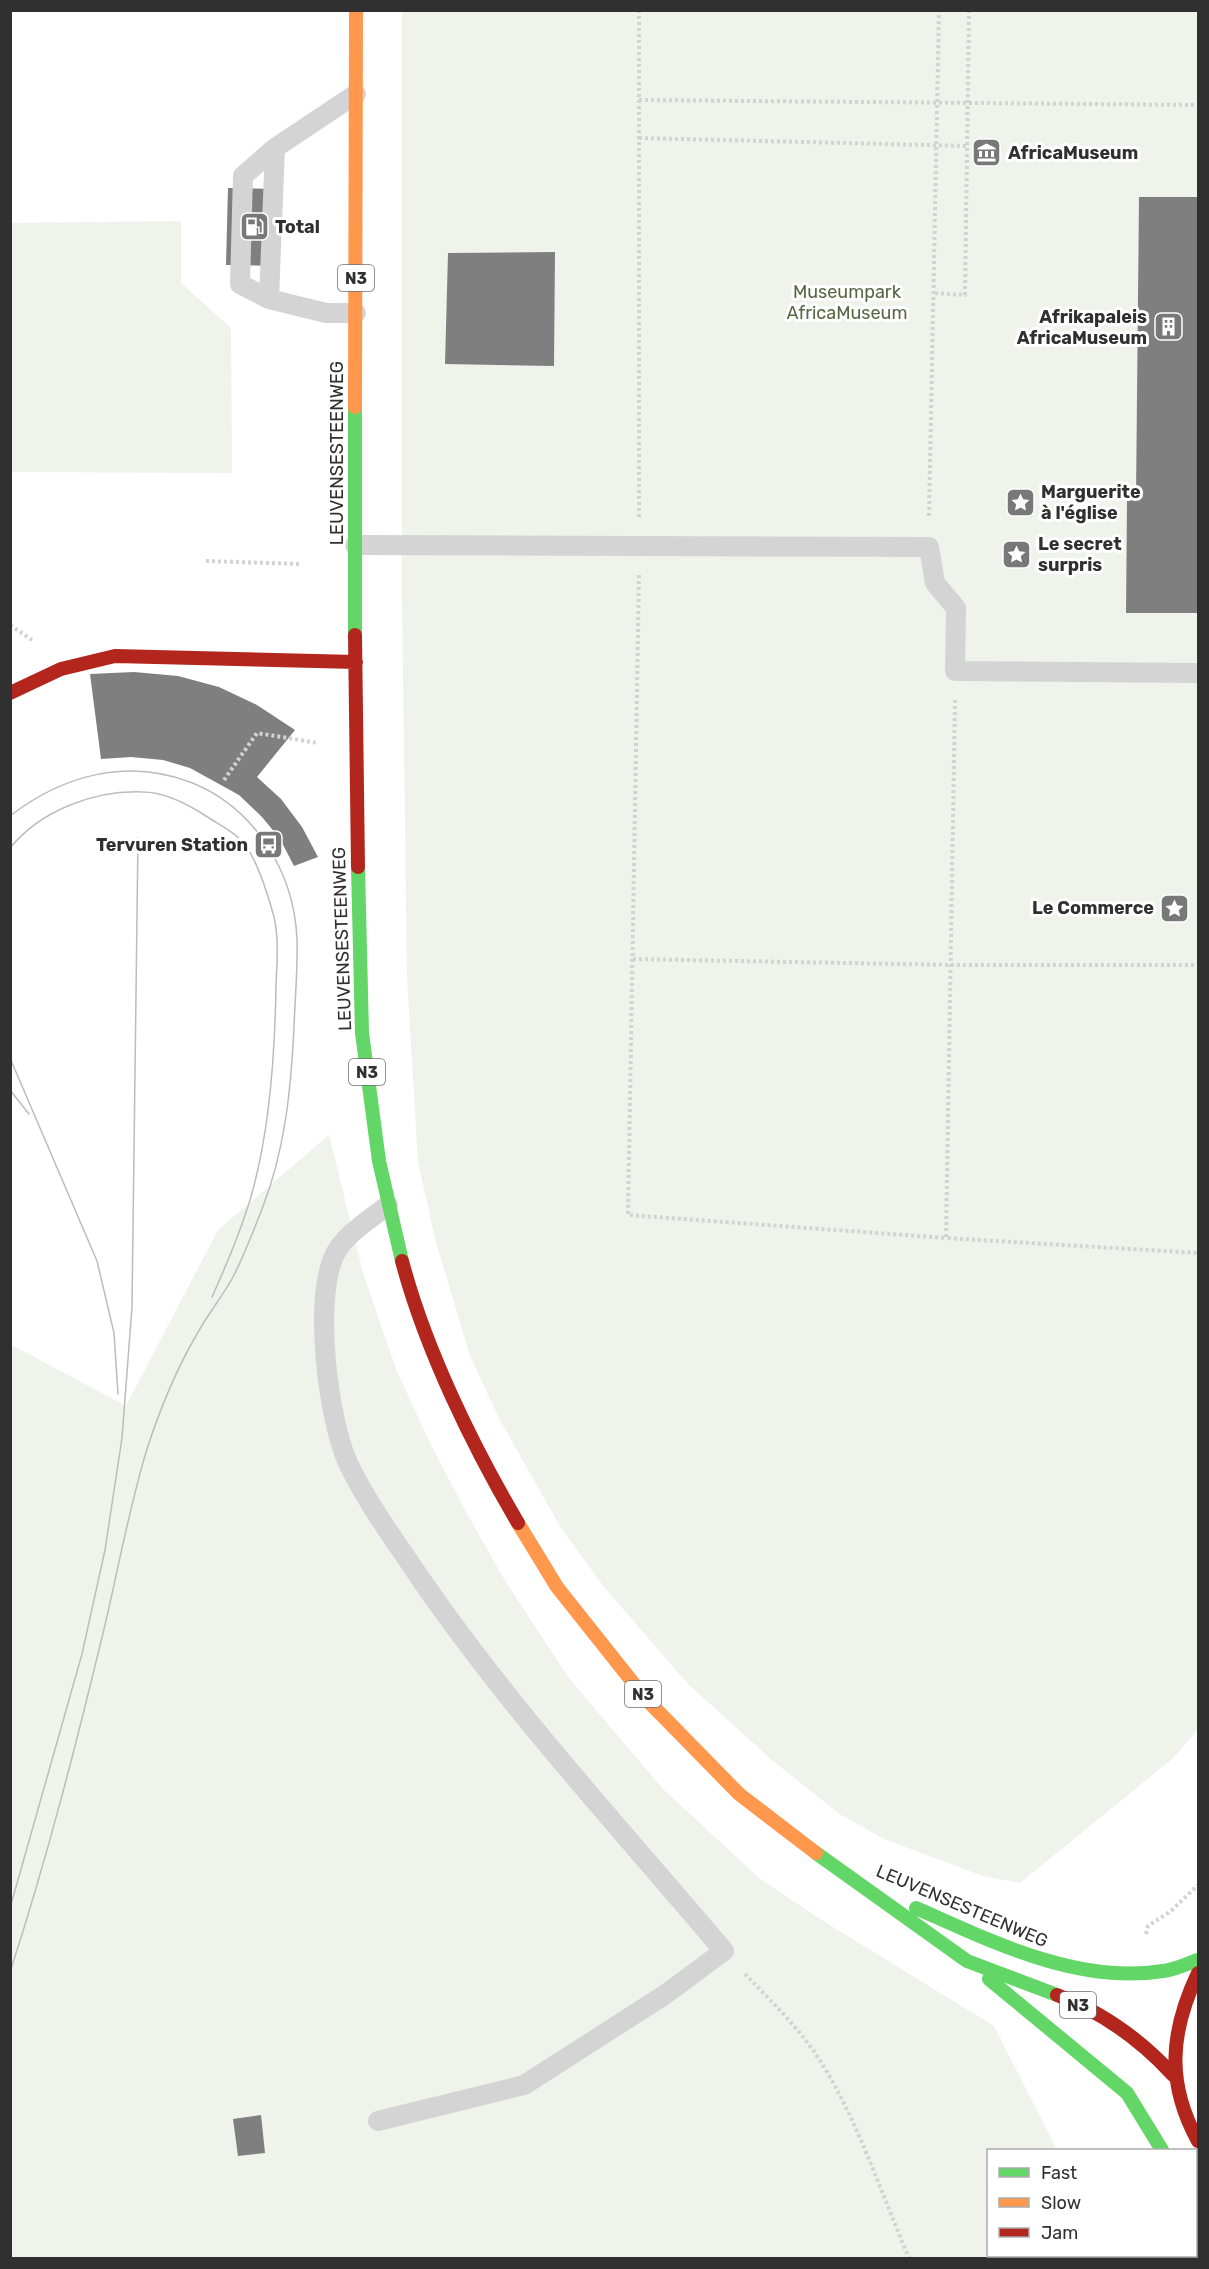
<svg xmlns="http://www.w3.org/2000/svg" width="1209" height="2269" viewBox="0 0 1209 2269" font-family="Rubik,sans-serif">
	<style>
		.green { fill: #f0f2ec }
		.building { fill: #7f7f7f }
		.lines { fill: none; stroke-linecap: round; stroke-linejoin: round }
		.path { stroke: #d3d3d3; stroke-width: 4; stroke-dasharray: 3 3; stroke-linecap: butt }
		.lane { stroke: #d4d4d4; stroke-width: 20 }
		.fast { stroke: #63d668; stroke-width: 14 }
		.slow { stroke: #ff974d; stroke-width: 14 }
		.jam { stroke: #b3261e; stroke-width: 14 }
		.tram { stroke: #bcbcbc; stroke-width: 1.5 }
		.labels { text-anchor: middle; dominant-baseline: central; stroke-width: 6; stroke-linejoin: round; paint-order: stroke }
		.shield { fill: #fff; stroke: #6e6e6e; stroke-width: 1.5 }
		.shield-label { font-size: 16px; font-weight: bold; fill: #303030 }
		.poi-label { font-size: 18px; font-weight: bold; fill: #303030; stroke: #fff; text-anchor: start }
		.park-label { font-size: 18px; fill: #566743; stroke: #fff }
		.street-label { font-size: 18px; fill: #303030; stroke: #fff }
	</style>
	<rect width="100%" height="100%" fill="#fff"/>
	<!-- green -->
	<path class="green" d="M402 11H1198V197H1139L1136 496H1127L1126 613H1198V1730L1172 1759 1020 1883 983 1876 884 1839 841 1815 773 1761 688 1684 604 1587 561 1528 500 1420 470 1356 435 1239 418 1162 407 977 402 598Z
		M181 221V283L231 328 232 473 11 472V223Z
		M329 1135 363 1273 396 1369 429 1441 465 1510 504 1579 568 1677 663 1789 759 1878 820 1919 994 2026 1057 2150H988V2256H1103L1104 2258H11L10 1344 126 1406 218 1230Z"/>
	<!-- building -->
	<path class="building" d="M228 188 281 189 279 266 226 265Z
		M1139 197H1198V613H1126L1127 496H1136Z
		M555 252 554 366 445 364 448 253Z
		M134 672 178 676 219 687 257 705 295 730 257 777 281 799 302 827 318 857 294 866 280 839 262 817 239 795 190 768 163 760 131 757 101 759 90 674Z
		M261 2115 265 2153 238 2156 233 2119Z"/>
	<g class="lines">
		<!-- path -->
		<path class="path" d="M639 10V517
			M639 100 1198 105
			M639 138 968 146
			M935 293 965 295 969 10
			M929 516 939 10
			M206 561 299 564
			M639 575 628 1215 946 1238
			M10 625 32 640
			M955 700 946 1238 1198 1253
			M224 780 257 733 318 743
			M633 959 952 965H1198
			M1146 1934 1148 1926 1171 1911 1198 1885
			M745 1974C769 1999 795 2024 815 2053 855 2112 881 2193 909 2258"/>
		<!-- lane -->
		<path class="lane" d="M269 299 240 284 243 176 275 148
			M356 313H326L269 299 275 148 356 94
			M355 545 929 547 935 583 956 608 955 671 1198 673
			M378 2121 524 2085 663 1996 724 1951C620 1828 509 1708 418 1575 394 1539 367 1503 348 1463 328 1419 313 1299 335 1254 345 1234 371 1219 388 1205"/>
		<!-- fast -->
		<path class="fast" d="M355 635V407
			M358 867 362 1033 379 1161 402 1261
			M816 1853 967 1961 1057 1995
			M916 1908C991 1941 1078 1985 1163 1971 1175 1970 1186 1964 1198 1960
			M989 1979 1127 2093 1162 2150
			M1196 2246 1198 2255"/>
		<!-- slow -->
		<path class="slow" d="M355 407 356 10
			M518 1523 557 1587 646 1699 739 1794 816 1853"/>
		<!-- jam -->
		<path class="jam" d="M355 635 358 867
			M10 693 61 669 115 656 356 662
			M402 1261C425 1348 472 1445 518 1523
			M1198 1973C1170 2032 1166 2083 1198 2141
			M1057 1995C1102 2012 1141 2040 1173 2075"/>
		<!-- tram -->
		<path class="tram" d="M10 816C63 775 127 758 190 782 254 807 294 871 297 939 298 968 295 998 294 1027 291 1089 285 1151 262 1209 253 1232 244 1256 233 1277 222 1297 208 1314 197 1334 176 1370 160 1409 147 1449 129 1508 118 1570 104 1629 76 1745 47 1859 10 1972
			M10 848C41 810 95 790 143 792 164 792 189 805 206 816 218 824 237 833 246 846 259 865 268 895 274 917 279 939 277 963 276 985 275 1055 270 1133 250 1200 240 1233 226 1266 212 1297
			M10 1058 97 1261 114 1333 118 1394
			M10 1090 29 1114
			M10 1908 82 1654 105 1550 122 1438 132 1307 138 838"/>
	</g>
	<!-- icons -->
	<defs>
		<symbol id="museum-square" viewBox="-11 -11 22 22"><rect x="-9" y="-9" width="18" height="18" rx="4" fill="#787878" stroke="#fff"/><path d="M0-6L6-3V-2H-6V-3ZM-5-1h2V3h-2ZM-1-1h2V3h-2ZM3-1h2V3H3ZM-6 4H6V6H-6Z" fill="#fff"/></symbol>
		<symbol id="fuel-square" viewBox="-11 -11 22 22"><rect x="-9" y="-9" width="18" height="18" rx="4" fill="#787878" stroke="#fff"/><path d="M-5.5-6h7V0h2V4h1.3V-2.5L3-4.5l.8-.8L6-3V5H2.5V1h-1V6h-7ZM-4.2-4.7v3.2H.2V-4.7Z" fill="#fff"/></symbol>
		<symbol id="building-square" viewBox="-11 -11 22 22"><rect x="-9" y="-9" width="18" height="18" rx="4" fill="#787878" stroke="#fff"/><path d="M-4-6H4V6H1V3H-1V6H-4ZM-2.5-4.3h1.7v1.8h-1.7ZM.8-4.3h1.7v1.8H.8ZM-2.5-1h1.7V.8h-1.7ZM.8-1h1.7V.8H.8Z" fill="#fff"/></symbol>
		<symbol id="sight-square" viewBox="-11 -11 22 22"><rect x="-9" y="-9" width="18" height="18" rx="4" fill="#787878" stroke="#fff"/><path d="M0-6L1.8-2.2L6-1.7L2.9 1.2L3.7 5.4L0 3.3L-3.7 5.4L-2.9 1.2L-6-1.7L-1.8-2.2Z" fill="#fff"/></symbol>
		<symbol id="bus-square" viewBox="-11 -11 22 22"><rect x="-9" y="-9" width="18" height="18" rx="4" fill="#787878" stroke="#fff"/><path d="M-5-6H5V4H4V6H2V4H-2V6H-4V4H-5ZM-3.5-4V0h7V-4ZM-3.5 1.2v1.5H-2V1.2ZM2 1.2v1.5H3.5V1.2Z" fill="#fff"/></symbol>
	</defs>
	<g fill-rule="evenodd">
		<use href="#museum-square" x="970" y="136" width="33" height="33"/>
		<use href="#fuel-square" x="238" y="210" width="33" height="33"/>
		<use href="#building-square" x="1152" y="310" width="33" height="33"/>
		<use href="#sight-square" x="1004" y="486" width="33" height="33"/>
		<use href="#sight-square" x="1000" y="538" width="33" height="33"/>
		<use href="#bus-square" x="252" y="828" width="33" height="33"/>
		<use href="#sight-square" x="1158" y="892" width="33" height="33"/>
	</g>
	<g class="labels">
		<!-- shield labels -->
		<g class="shield">
			<rect x="338" y="265" width="36" height="26" rx="4.5"/>
			<rect x="349" y="1059" width="36" height="26" rx="4.5"/>
			<rect x="625" y="1681" width="36" height="26" rx="4.5"/>
			<rect x="1060" y="1992" width="36" height="26" rx="4.5"/>
		</g>
		<g class="shield-label">
			<text x="356" y="278">N3</text>
			<text x="367" y="1072">N3</text>
			<text x="643" y="1694">N3</text>
			<text x="1078" y="2005">N3</text>
		</g>
		<!-- poi labels -->
		<g class="poi-label">
			<text x="1008" y="153">AfricaMuseum</text>
			<text x="275" y="227">Total</text>
			<text x="1147" y="317" text-anchor="end">Afrikapaleis<tspan x="1147" dy="21">AfricaMuseum</tspan></text>
			<text x="1041" y="492">Marguerite<tspan x="1041" dy="21">à l'église</tspan></text>
			<text x="1038" y="544">Le secret<tspan x="1038" dy="21">surpris</tspan></text>
			<text x="248" y="845" text-anchor="end">Tervuren Station</text>
			<text x="1154" y="908" text-anchor="end">Le Commerce</text>
		</g>
		<!-- park labels -->
		<g class="park-label">
			<text x="847" y="292">Museumpark<tspan x="847" dy="21">AfricaMuseum</tspan></text>
		</g>
		<!-- street labels -->
		<g class="street-label">
			<text transform="translate(337 453) rotate(-90)">LEUVENSESTEENWEG</text>
			<text transform="translate(342 939) rotate(-92)">LEUVENSESTEENWEG</text>
			<text transform="translate(962 1906) rotate(23)">LEUVENSESTEENWEG</text>
		</g>
	</g>
	<!-- border -->
	<rect width="1209" height="2269" fill="none" stroke="#303030" stroke-width="24"/>
	<!-- legend -->
	<rect x="987" y="2149" width="210" height="108" fill="#ffffff" stroke="#acacac" stroke-width="1.5"/>
	<rect x="999" y="2168" width="30" height="9" fill="#63d668" stroke="#acacac" stroke-width="1.5"/>
	<text x="1041" y="2179" font-size="18" fill="#303030">Fast</text>
	<rect x="999" y="2198" width="30" height="9" fill="#ff974d" stroke="#acacac" stroke-width="1.5"/>
	<text x="1041" y="2209" font-size="18" fill="#303030">Slow</text>
	<rect x="999" y="2228" width="30" height="9" fill="#b3261e" stroke="#acacac" stroke-width="1.5"/>
	<text x="1041" y="2239" font-size="18" fill="#303030">Jam</text>
</svg>
